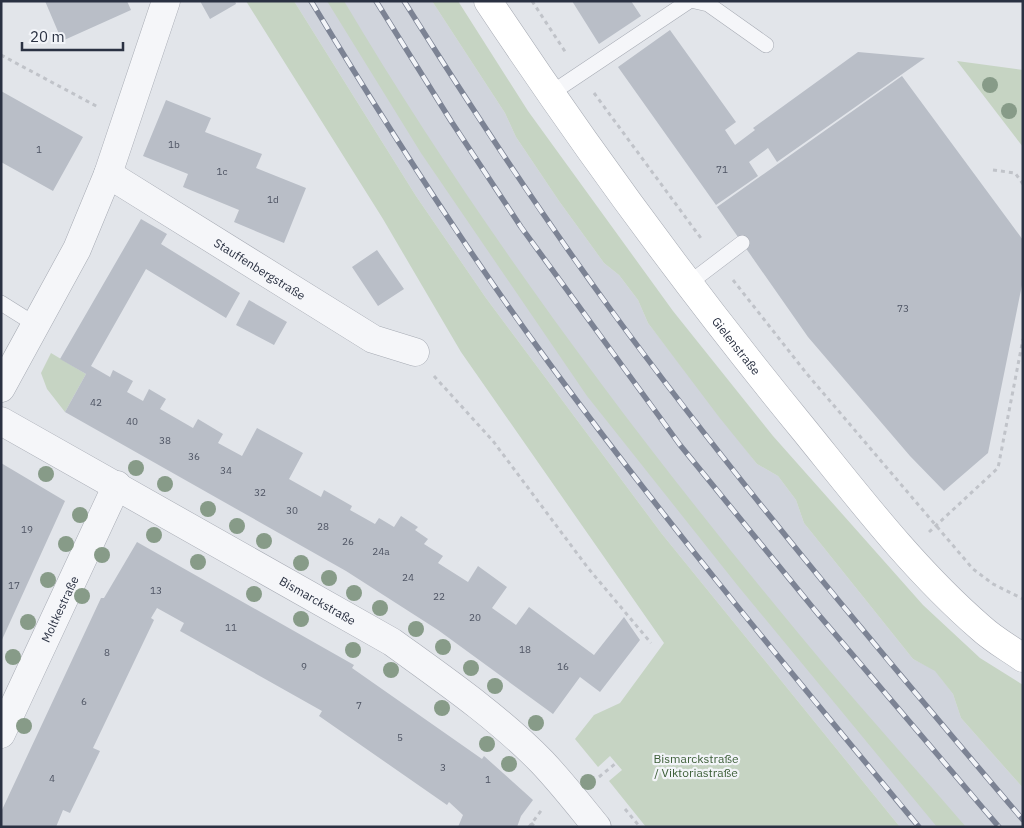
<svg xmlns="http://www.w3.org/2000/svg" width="1024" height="828" viewBox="0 0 1024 828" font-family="'IBM Plex Sans',sans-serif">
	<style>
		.built { fill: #d0d4dc }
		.green { fill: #c6d4c3 }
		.building { fill: #b9bec7 }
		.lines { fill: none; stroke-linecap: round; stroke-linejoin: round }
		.lane-casing { stroke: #a7abb4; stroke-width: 16 }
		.street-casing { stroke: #a7abb4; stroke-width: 29 }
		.secondary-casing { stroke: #a7abb4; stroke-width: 29 }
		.path { stroke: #c0c3c9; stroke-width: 3; stroke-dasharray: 4 4; stroke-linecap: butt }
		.lane { stroke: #f5f6f9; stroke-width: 15 }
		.street { stroke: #f5f6f9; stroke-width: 28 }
		.secondary { stroke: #fff; stroke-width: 28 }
		.rail-casing { stroke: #7c8394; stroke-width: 5.5 }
		.rail { stroke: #f2f4f8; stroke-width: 4; stroke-dasharray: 11; stroke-linecap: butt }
		.tree { fill: #879b88 }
		.labels { text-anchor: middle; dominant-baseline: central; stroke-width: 4.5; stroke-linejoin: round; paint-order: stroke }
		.number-label { font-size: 10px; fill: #4e5463 }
		.street-label { font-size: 12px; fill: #2a3142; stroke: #f2f4f8 }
		.park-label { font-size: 12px; fill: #3c5e37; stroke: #f2f4f8 }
	</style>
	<rect width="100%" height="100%" fill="#e2e5ea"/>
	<!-- built -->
	<path class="built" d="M294 1H432L505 113 516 137 559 201 604 263 619 275 638 300 648 323 757 464 778 476 796 500 804 523 913 659 935 670 953 694 961 718 1023 788V827H900L662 534 486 298 416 196Z"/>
	<!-- green -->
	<path class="green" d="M246 1H294L416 196 486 298 662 534 900 827H646L609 781 622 770 610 756 598 767 575 739 594 715 620 703 664 643 461 352 383 219Z
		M327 1H344C477 225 633 434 799 634 853 700 910 762 966 827H937L738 586 587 396 421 153Z
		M432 1H458L528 111 673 311 773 436 923 605 980 658 1023 685V788L961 718 953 694 935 671 913 659 804 523 796 500 778 476 757 464 719 417 648 323 638 300 619 275 604 263 559 201 516 137 505 113Z
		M957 61 1023 70V147Z
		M51 353 86 374 65 412 47 389 41 373Z"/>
	<!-- building -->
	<path class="building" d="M45 1H127L131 10 62 41Z
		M200 1H235L236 4 210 19Z
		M572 1H631L641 16 599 44Z
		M670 30 736 122 725 130 735 145 755 130 753 128 858 52 925 58 777 162 768 148 749 162 758 176 716 205 618 67Z
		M902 76 1023 240V280L988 453 944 491 910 456 808 337 717 207Z
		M1 91 83 137 53 191 1 162Z
		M166 100 211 118 205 132 262 154 256 168 306 188 284 243 234 222 239 210 183 187 188 174 143 156Z
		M141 219 167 234 161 244 240 293 226 318 146 269 91 366 110 377 113 370 133 381 127 392 143 401 149 389 166 399 160 409 193 428 198 419 223 434 218 443 242 456 257 428 303 453 289 479 321 497 324 490 352 506 350 510 375 524 379 518 394 527 401 516 418 527 415 530 428 539 424 544 443 556 438 563 468 582 478 566 507 587 492 608 516 625 529 607 594 655 624 617 640 640 600 692 580 677 553 714 438 630 346 571 65 412 86 374 60 359Z
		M377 250 404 289 378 306 352 267Z
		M249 300 287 322 274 345 236 325Z
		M1 463 65 501 1 642Z
		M137 542 354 665 352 668 482 759 484 756 533 800 521 816 517 827H458L463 815 449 802 447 805 319 716 322 711 180 631 184 623 157 608 151 618 154 620 93 748 100 751 70 813 63 810 56 827H1V812L101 598H104Z"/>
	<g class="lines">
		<defs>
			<path id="lane" d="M695 1 708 4 766 45
				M550 94 689 1
				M688 284 742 243
				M1 303 36 325"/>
			<g id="street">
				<path id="s1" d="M108 174 373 339 415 352"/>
				<path d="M1 388 77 249 108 174 166 1"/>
				<path id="s2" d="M1 421 392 642C443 679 497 716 542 762 561 782 579 805 597 827"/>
				<path id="s3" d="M1 734 117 485"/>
			</g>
			<g id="secondary">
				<path id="s4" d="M488 1C587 150 692 293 805 431 860 499 914 570 981 628 994 640 1009 648 1023 658"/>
			</g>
		</defs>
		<!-- lane casing -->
		<use href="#lane" class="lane-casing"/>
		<!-- street casing -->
		<use href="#street" class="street-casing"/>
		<!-- secondary casing -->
		<use href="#secondary" class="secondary-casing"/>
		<!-- path -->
		<path class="path" d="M532 1 566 53
			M1 55 98 107
			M594 93 703 241
			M993 170 1015 173 1023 184
			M733 280 807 374 973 569 993 584 1023 599
			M434 376 493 441 588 568 651 643
			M929 532 998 468 1023 339
			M599 777 616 763
			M625 809 640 827
			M531 823 535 827
			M529 827 543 808"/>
		<!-- lane -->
		<use href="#lane" class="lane"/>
		<!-- street -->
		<use href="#street" class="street"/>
		<!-- secondary -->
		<use href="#secondary" class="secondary"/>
		<defs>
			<path id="rail" d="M311 1C386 125 464 247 549 363 666 523 793 675 919 827
				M376 1 451 121 521 227 680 445 818 614 999 827
				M404 1C470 106 538 210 611 310 740 486 882 654 1023 820"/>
		</defs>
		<!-- rail casing -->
		<use href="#rail" class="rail-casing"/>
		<!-- rail -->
		<use href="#rail" class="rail"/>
	</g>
	<!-- trees -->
	<g class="tree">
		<circle cx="990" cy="85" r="8"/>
		<circle cx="1009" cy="111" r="8"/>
		<circle cx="136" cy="468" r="8"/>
		<circle cx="46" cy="474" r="8"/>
		<circle cx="165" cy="484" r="8"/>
		<circle cx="208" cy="509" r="8"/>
		<circle cx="80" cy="515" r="8"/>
		<circle cx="237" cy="526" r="8"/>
		<circle cx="154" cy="535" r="8"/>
		<circle cx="264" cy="541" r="8"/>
		<circle cx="66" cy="544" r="8"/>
		<circle cx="102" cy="555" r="8"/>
		<circle cx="198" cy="562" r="8"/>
		<circle cx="301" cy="563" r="8"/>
		<circle cx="329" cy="578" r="8"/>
		<circle cx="48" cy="580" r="8"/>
		<circle cx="354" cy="593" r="8"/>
		<circle cx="254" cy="594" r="8"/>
		<circle cx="82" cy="596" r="8"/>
		<circle cx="380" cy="608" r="8"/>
		<circle cx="301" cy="619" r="8"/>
		<circle cx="28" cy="622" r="8"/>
		<circle cx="416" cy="629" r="8"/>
		<circle cx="443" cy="647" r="8"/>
		<circle cx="353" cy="650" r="8"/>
		<circle cx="13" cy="657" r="8"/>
		<circle cx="471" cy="668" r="8"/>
		<circle cx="391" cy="670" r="8"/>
		<circle cx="495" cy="686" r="8"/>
		<circle cx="442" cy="708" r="8"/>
		<circle cx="536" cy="723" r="8"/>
		<circle cx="24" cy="726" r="8"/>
		<circle cx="487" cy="744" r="8"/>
		<circle cx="509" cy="764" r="8"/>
		<circle cx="588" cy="782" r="8"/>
	</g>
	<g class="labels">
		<!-- number labels -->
		<g class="number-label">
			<text x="174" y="144">1b</text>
			<text x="39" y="149">1</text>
			<text x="722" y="169">71</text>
			<text x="222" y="171">1c</text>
			<text x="273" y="199">1d</text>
			<text x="903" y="308">73</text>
			<text x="96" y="402">42</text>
			<text x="132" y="421">40</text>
			<text x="165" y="440">38</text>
			<text x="194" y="456">36</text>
			<text x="226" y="470">34</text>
			<text x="260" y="492">32</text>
			<text x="292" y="510">30</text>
			<text x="323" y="526">28</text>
			<text x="27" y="529">19</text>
			<text x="348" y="541">26</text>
			<text x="381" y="551">24a</text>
			<text x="408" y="577">24</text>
			<text x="14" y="585">17</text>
			<text x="156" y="590">13</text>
			<text x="439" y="596">22</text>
			<text x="475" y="617">20</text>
			<text x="231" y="627">11</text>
			<text x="525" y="649">18</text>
			<text x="107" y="652">8</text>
			<text x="304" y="666">9</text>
			<text x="563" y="666">16</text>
			<text x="84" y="701">6</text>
			<text x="359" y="705">7</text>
			<text x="400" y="737">5</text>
			<text x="443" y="767">3</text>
			<text x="52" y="778">4</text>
			<text x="488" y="779">1</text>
		</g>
		<!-- street labels -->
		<g class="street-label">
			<text stroke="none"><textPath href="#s1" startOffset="179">Stauffenbergstraße</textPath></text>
			<text stroke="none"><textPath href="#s4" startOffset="425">Gielenstraße</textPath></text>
			<text stroke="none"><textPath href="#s2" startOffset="364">Bismarckstraße</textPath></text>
			<text stroke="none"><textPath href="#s3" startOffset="138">Moltkestraße</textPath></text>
		</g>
		<!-- park labels -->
		<g class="park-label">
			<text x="696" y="758">Bismarckstraße<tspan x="696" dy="14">/ Viktoriastraße</tspan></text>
		</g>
	</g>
	<!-- border -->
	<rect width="1024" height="828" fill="none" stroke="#2a3142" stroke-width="5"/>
	<!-- scale -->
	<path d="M22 42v8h101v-8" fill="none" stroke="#2a3142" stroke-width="2.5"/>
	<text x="30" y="42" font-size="15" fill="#2a3142" stroke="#f2f4f8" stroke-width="4" paint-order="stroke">20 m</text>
</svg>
